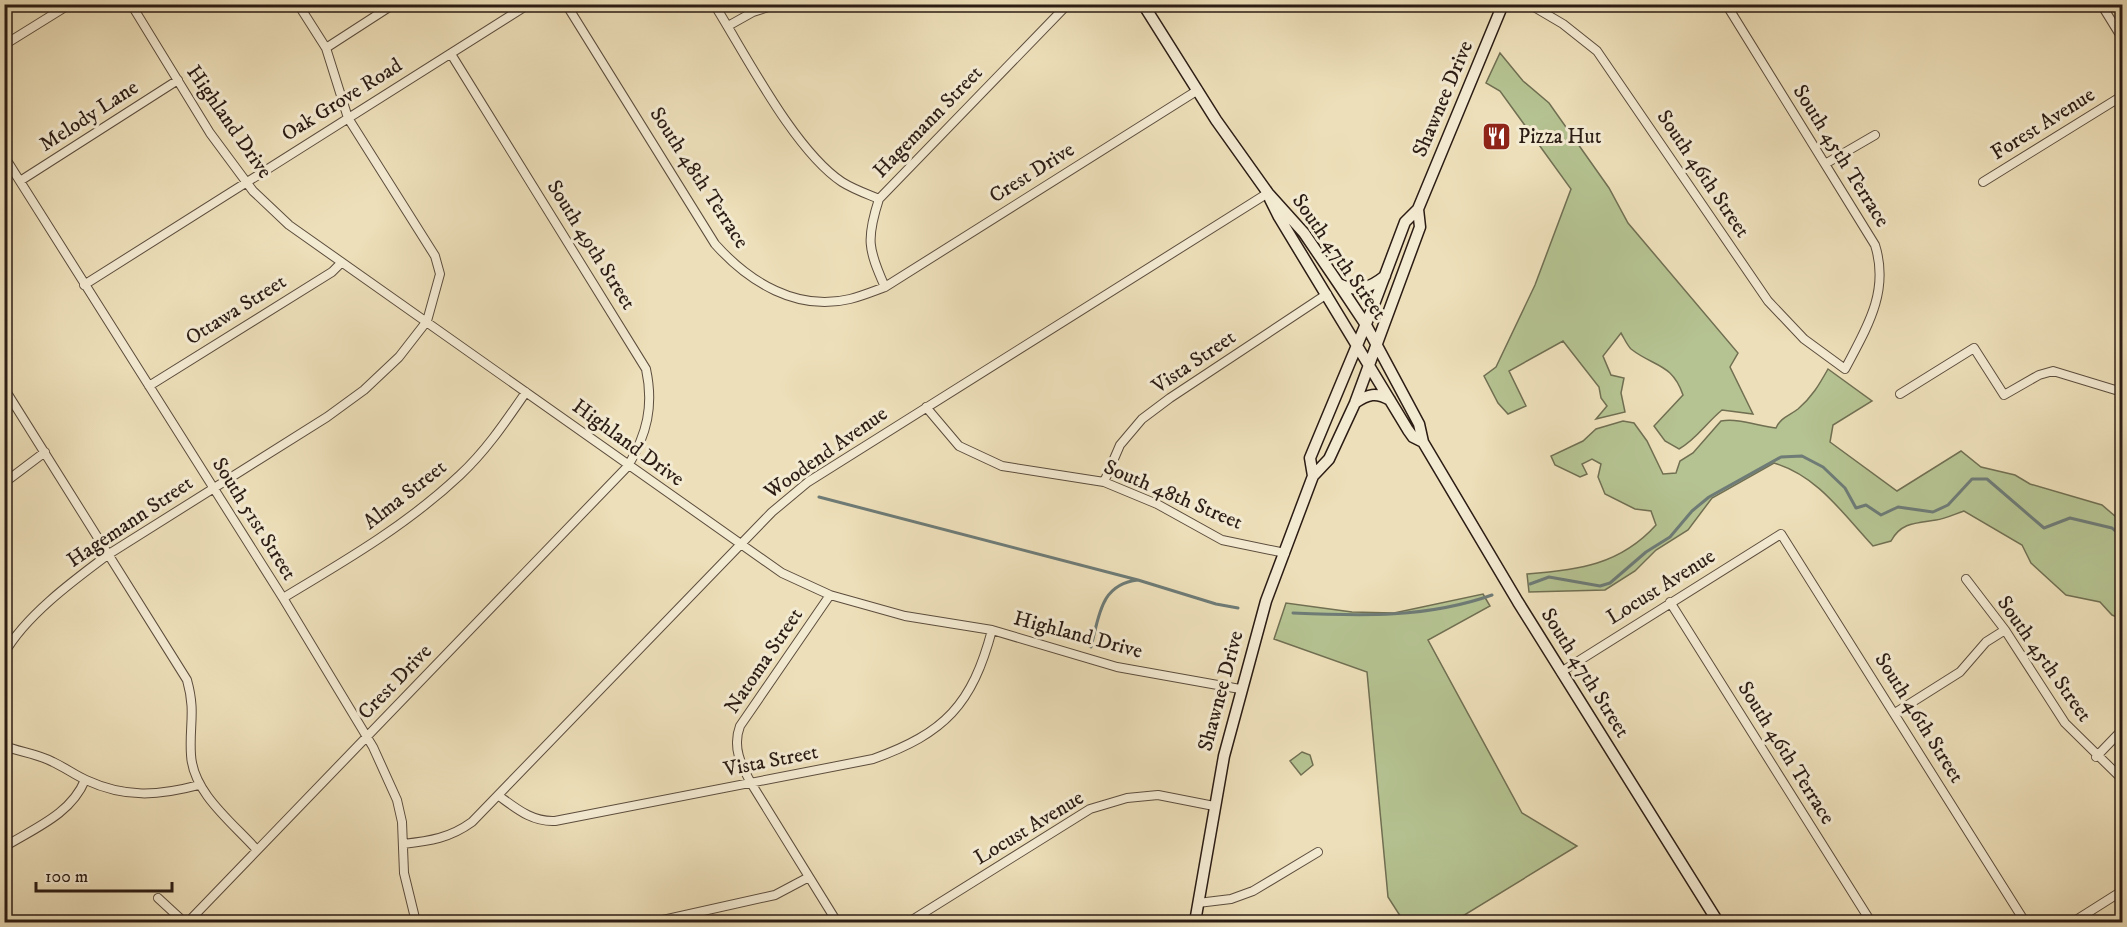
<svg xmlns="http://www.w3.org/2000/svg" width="2127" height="927" viewBox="0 0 2127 927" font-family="'IM FELL DW Pica',serif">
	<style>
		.green { fill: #b5c291; stroke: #706f52; stroke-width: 1.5 }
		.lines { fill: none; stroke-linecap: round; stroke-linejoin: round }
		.stream { stroke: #6e7b76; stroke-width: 3 }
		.street-casing { stroke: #5c4d3d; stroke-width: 10 }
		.secondary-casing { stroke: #2b1c14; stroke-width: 13 }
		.street { stroke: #f3ead2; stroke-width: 8 }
		.secondary { stroke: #f3ead2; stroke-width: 10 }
		.labels { text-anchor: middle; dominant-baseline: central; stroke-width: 6; stroke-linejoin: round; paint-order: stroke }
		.street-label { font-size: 21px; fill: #2b1c14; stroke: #f3ead2 }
		.poi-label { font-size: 21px; fill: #2b1c14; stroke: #f3ead2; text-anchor: start }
	</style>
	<rect width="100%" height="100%" fill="#eddfb9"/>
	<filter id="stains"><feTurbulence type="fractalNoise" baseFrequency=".00333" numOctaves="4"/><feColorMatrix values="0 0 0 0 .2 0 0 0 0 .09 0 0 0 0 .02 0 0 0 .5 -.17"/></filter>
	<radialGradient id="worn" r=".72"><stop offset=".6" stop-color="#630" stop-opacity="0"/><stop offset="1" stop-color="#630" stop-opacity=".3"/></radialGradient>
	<!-- green -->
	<path class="green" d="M1500 53 1523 81 1549 103 1609 188 1628 223 1738 353 1730 367 1753 414 1722 410C1706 423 1696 440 1679 449L1665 441 1654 426 1683 395C1672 363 1654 367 1631 349 1627 345 1624 338 1621 333L1603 356 1611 375 1624 378 1621 393 1625 412 1596 419 1607 406 1601 398 1599 387 1563 341 1509 371 1526 406 1508 414 1498 403 1484 376 1496 367 1535 285 1571 189 1500 91 1486 83Z
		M1828 369 1872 401 1833 425 1830 442 1897 491 1961 451 1981 467 2015 475 2030 484 2102 505 2122 522V619L2112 615 2100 602 2066 595 2031 563 2022 545 1964 511C1955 514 1945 519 1936 520 1917 523 1901 522 1891 541L1873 546C1843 514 1818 476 1774 463L1712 498 1688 530 1656 550 1635 571 1605 590 1529 592 1527 574C1578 570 1620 565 1656 525L1651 511 1635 509 1605 494 1598 477 1601 464 1592 459 1582 464 1587 474 1580 477 1555 465 1551 456 1583 441 1596 429 1623 421 1634 423 1647 441 1663 474 1676 473 1680 461 1693 453 1721 421C1739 418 1758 426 1776 428 1781 417 1789 416 1798 409 1812 397 1819 385 1828 369Z
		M1483 594 1490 606 1428 640 1522 813 1577 846 1453 922H1404L1388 897 1367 672 1274 639 1286 603 1352 612 1394 613Z
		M1302 752 1310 755 1313 765 1301 775 1290 761Z"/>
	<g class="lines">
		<!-- stream -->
		<path class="stream" d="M819 497 1138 580
			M1530 584 1549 577 1600 586 1610 583 1646 552 1670 537 1692 511 1709 497 1781 457 1802 456 1823 467 1845 488 1856 508 1866 505 1881 515 1898 507 1933 512 1948 505 1972 479H1987L2044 528 2070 518 2112 528 2122 537
			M1293 613C1361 616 1428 618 1492 595
			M1091 647C1099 617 1100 584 1138 580L1216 604 1238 608"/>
		<defs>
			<path id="street" d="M131 4 210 133 253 191 289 225 782 573 830 595 905 616 992 630 1117 667 1240 689
				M566 4 715 244C749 282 797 312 850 299 862 296 874 291 885 287L1198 90
				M714 4C746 55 794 150 842 182 853 189 867 194 879 199
				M1529 4 1563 24 1597 51 1768 301 1804 339 1845 369C1866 329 1890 292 1875 245L1726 4
				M2101 4 2122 38
				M728 26 753 12 778 4
				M4 45 70 4
				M326 48 394 4
				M4 156 283 598 373 747 397 800 402 822 404 873 416 922
				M1825 164 1875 135
				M20 181 178 80
				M1983 182 2122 96
				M84 285 529 4
				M885 287C868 249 866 239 879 199L1068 4
				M149 386 332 272 341 263
				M4 388 187 680C196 712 189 725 191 755 193 793 233 823 257 850
				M1900 394 1974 348 2004 395 2039 375 2053 371 2122 392
				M926 407 959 446 1002 466 1104 482 1157 504 1222 540 1285 553
				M1104 482 1120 445 1142 419 1170 398 1327 294
				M4 483 45 452
				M1966 579 2005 630 2065 723 2122 779
				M830 595 740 726C732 747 741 765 751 783L837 922
				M283 598C345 561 407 525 460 475 486 451 506 421 526 392
				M1670 602 1871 922
				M4 654C25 616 74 580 109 554L327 417 364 390 399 357 427 321 440 274 435 256 348 118 326 48 298 4
				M1561 672 1781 534 2025 922
				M1895 713 1960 672 1986 642 2005 630
				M4 746C20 752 38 754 53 762 64 767 75 775 86 780 125 798 158 796 199 785
				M2096 757 2122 730
				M499 796C517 809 532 822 555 821L873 759C945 733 972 705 992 630
				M403 844C430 841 450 838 472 822L772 512 808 482 1268 193
				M4 847C35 828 71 814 85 780
				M158 898 184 922
				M1198 903 1231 899 1253 891 1318 852
				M188 922 628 466C647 434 654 406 646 369L451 54
				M654 922 775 895 809 877
				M909 922 1090 809 1127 798 1158 795 1214 806
				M2073 922 2122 891"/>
			<path id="secondary" d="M1143 4 1216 120 1268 193 1304 233 1338 283 1366 325 1419 424 1423 442 1518 602 1718 922
				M1270 199 1279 217 1408 430 1413 437 1423 442
				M1339 284C1357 293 1370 288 1385 276
				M1355 403C1368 394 1376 392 1390 400
				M1313 476 1310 458 1373 307 1405 222 1418 209 1503 4
				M1195 922 1224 756 1266 601 1313 476 1329 459 1355 403 1420 227 1418 209"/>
		</defs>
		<!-- street casing -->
		<use href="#street" class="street-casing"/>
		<!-- secondary casing -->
		<use href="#secondary" class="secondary-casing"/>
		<!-- street -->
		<use href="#street" class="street"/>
		<!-- secondary -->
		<use href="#secondary" class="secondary"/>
	</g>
	<!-- icons -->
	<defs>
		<symbol id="restaurant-square" viewBox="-11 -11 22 22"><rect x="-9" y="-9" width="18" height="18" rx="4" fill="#8f2418" stroke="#f3ead2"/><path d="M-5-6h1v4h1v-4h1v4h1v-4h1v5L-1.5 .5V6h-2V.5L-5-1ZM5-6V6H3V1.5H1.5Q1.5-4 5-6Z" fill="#fff"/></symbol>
	</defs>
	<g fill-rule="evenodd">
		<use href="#restaurant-square" x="1480" y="120" width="33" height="33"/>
	</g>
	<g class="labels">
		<!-- street labels -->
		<g class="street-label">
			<text transform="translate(1443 99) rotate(-67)">Shawnee Drive</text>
			<text transform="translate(342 100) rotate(-32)">Oak Grove Road</text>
			<text transform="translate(89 116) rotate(-33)">Melody Lane</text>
			<text transform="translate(229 122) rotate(55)">Highland Drive</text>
			<text transform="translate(928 122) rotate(-46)">Hagemann Street</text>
			<text transform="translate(2043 124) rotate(-32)">Forest Avenue</text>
			<text transform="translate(1841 156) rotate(58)">South 45th Terrace</text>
			<text transform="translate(1032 173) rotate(-32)">Crest Drive</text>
			<text transform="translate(1703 174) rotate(56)">South 46th Street</text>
			<text transform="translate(699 178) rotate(57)">South 48th Terrace</text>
			<text transform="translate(591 245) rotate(58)">South 49th Street</text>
			<text transform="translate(1339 257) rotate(55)">South 47th Street</text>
			<text transform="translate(236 310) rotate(-32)">Ottawa Street</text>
			<text transform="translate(1194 362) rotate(-34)">Vista Street</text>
			<text transform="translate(628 443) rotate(36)">Highland Drive</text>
			<text transform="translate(826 453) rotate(-35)">Woodend Avenue</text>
			<text transform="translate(405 495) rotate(-38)">Alma Street</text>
			<text transform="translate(1173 495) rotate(23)">South 48th Street</text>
			<text transform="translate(254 519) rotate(58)">South 51st Street</text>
			<text transform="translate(130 522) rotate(-34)">Hagemann Street</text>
			<text transform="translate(1661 587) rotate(-32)">Locust Avenue</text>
			<text transform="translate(1078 635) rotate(15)">Highland Drive</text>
			<text transform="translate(2044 659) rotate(55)">South 45th Street</text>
			<text transform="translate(764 661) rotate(-56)">Natoma Street</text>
			<text transform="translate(1585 673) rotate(58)">South 47th Street</text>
			<text transform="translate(395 682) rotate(-46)">Crest Drive</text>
			<text transform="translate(1221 691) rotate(-75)">Shawnee Drive</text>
			<text transform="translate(1919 718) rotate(58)">South 46th Street</text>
			<text transform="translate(1786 753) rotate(58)">South 46th Terrace</text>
			<text transform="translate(771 761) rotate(-11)">Vista Street</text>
			<text transform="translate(1029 828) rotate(-31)">Locust Avenue</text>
		</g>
		<!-- poi labels -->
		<g class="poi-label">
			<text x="1518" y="137">Pizza Hut</text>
		</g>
	</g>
	<!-- margin -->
	<rect width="2127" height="927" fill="none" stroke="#eddfb9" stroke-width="24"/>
	<rect x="6" y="6" width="2115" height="915" fill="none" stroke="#2b1c14" stroke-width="3"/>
	<rect x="12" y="12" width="2103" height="903" fill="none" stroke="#2b1c14" stroke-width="1.5"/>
	<!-- scale -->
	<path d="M36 882v9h136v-9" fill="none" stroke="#2b1c14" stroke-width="3"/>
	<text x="45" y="882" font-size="18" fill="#2b1c14" stroke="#f3ead2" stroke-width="4.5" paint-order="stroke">100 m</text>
	<rect width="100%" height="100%" filter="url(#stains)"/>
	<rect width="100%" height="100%" fill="url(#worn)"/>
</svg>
